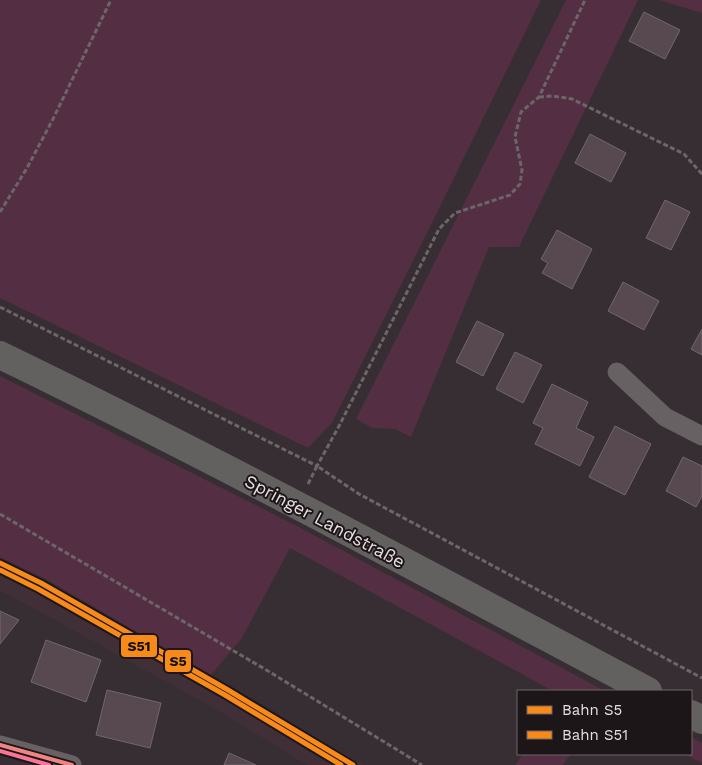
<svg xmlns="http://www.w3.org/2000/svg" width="702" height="765" viewBox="0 0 702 765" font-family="'Work Sans',sans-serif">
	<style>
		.built { fill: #412f37 }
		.green { fill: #542e42 }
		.building { fill: #584850; stroke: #6f696c }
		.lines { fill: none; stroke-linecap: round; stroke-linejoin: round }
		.path { stroke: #6c6668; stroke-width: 3; stroke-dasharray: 5 2.5; stroke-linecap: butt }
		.street { stroke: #676164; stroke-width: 19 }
		.primary { stroke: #636160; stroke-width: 28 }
		.bus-1-casing { stroke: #1d1619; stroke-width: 8 }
		.bus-2-casing { stroke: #1d1619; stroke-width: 8 }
		.bus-1 { stroke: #f08482; stroke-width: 4 }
		.bus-2 { stroke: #fa7496; stroke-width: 4 }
		.rail-1-casing { stroke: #1d1619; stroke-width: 9 }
		.rail-2-casing { stroke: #1d1619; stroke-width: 9 }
		.rail-1 { stroke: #f78a18; stroke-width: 5 }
		.rail-2 { stroke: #f78a18; stroke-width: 5 }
		.labels { text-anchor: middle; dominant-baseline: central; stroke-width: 4; stroke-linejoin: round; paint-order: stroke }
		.street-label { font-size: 18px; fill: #e7dde1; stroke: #1d1619 }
		.line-badge { stroke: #1d1619; stroke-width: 2 }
		.pale-badge-label { font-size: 14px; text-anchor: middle; font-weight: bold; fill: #111 }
	</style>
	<rect width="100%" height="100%" fill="#362e32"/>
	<!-- built -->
	<path class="built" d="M0 557 46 579 231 686 363 765H307L217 710 31 607 0 591Z"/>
	<!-- green -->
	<path class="green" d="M0 0H541L431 225 332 423 308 448 0 298Z
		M566 0H638L519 247H489L411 437 395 429 372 428 356 419Z
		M659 0H702V13Z
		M0 376 295 525 605 691H553L290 548 242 638 211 675 46 579 0 557Z
		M691 737 702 743V763L684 754H691Z
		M523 754H571L563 765H515Z"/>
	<!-- building -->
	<path class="building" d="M644 12 680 30 665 59 629 41Z
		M590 134 626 153 611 182 575 163Z
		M665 200 690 212 671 250 646 238Z
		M557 230 592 249 572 289 542 273 548 263 541 259Z
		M623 282 659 301 644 330 608 311Z
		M477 321 504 334 483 376 456 362Z
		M702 329V355L691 349Z
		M515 352 542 365 523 403 496 389Z
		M552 384 588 402 576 428 594 437 580 466 535 444 543 428 533 423Z
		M615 426 651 444 625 495 589 477Z
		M683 457 702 466V496L696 507 666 491Z
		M0 611 19 620 0 644Z
		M46 640 101 660 86 702 31 682Z
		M107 690 161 703 150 748 96 735Z
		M229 753 256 765H224Z"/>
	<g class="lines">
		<!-- path -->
		<path class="path" d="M539 97 553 96 572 99 684 154 702 174
			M0 212 27 168 53 119 111 0
			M0 307 317 466 338 428 439 229 455 213 510 195 520 184 522 170 515 137 521 112 539 97 585 0
			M308 484 317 466 359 494 702 678
			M0 514 268 671 422 765"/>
		<!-- street -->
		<path class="street" d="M617 372 665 417 702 436
			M0 745 72 765"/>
		<!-- primary -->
		<path class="primary" d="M0 355C219 461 433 577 648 691
			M691 714 702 720"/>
		<defs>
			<path id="bus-1" d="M0 745 72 765"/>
			<path id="bus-2" d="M0 751 49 765"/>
		</defs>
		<!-- bus-1 casing -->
		<use href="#bus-1" class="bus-1-casing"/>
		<!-- bus-2 casing -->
		<use href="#bus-2" class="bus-2-casing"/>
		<!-- bus-1 -->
		<use href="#bus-1" class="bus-1"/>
		<!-- bus-2 -->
		<use href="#bus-2" class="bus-2"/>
		<defs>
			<path id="rail-1" d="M0 563 41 583 228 690 353 765"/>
			<path id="rail-2" d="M0 570 38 589 225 695 341 765"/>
		</defs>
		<!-- rail-1 casing -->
		<use href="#rail-1" class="rail-1-casing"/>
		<!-- rail-2 casing -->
		<use href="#rail-2" class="rail-2-casing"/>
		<!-- rail-1 -->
		<use href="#rail-1" class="rail-1"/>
		<!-- rail-2 -->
		<use href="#rail-2" class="rail-2"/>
	</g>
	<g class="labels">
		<!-- street labels -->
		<g class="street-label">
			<text transform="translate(325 521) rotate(28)">Springer Landstraße</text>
		</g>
	</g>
	<g class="line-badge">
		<rect x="120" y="634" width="38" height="24" rx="5" fill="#f78a18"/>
		<rect x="164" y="649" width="28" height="24" rx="5" fill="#f78a18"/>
	</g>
	<g class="pale-badge-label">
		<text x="139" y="651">S51</text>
		<text x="178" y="666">S5</text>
	</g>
	<!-- legend -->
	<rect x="517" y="690" width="175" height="65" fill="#1d1619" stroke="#6e6669"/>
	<rect x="527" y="706" width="25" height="8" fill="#f78a18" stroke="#6e6669"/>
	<text x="562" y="715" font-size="15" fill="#e7dde1">Bahn S5</text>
	<rect x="527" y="731" width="25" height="8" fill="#f78a18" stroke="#6e6669"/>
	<text x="562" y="740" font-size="15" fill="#e7dde1">Bahn S51</text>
</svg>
